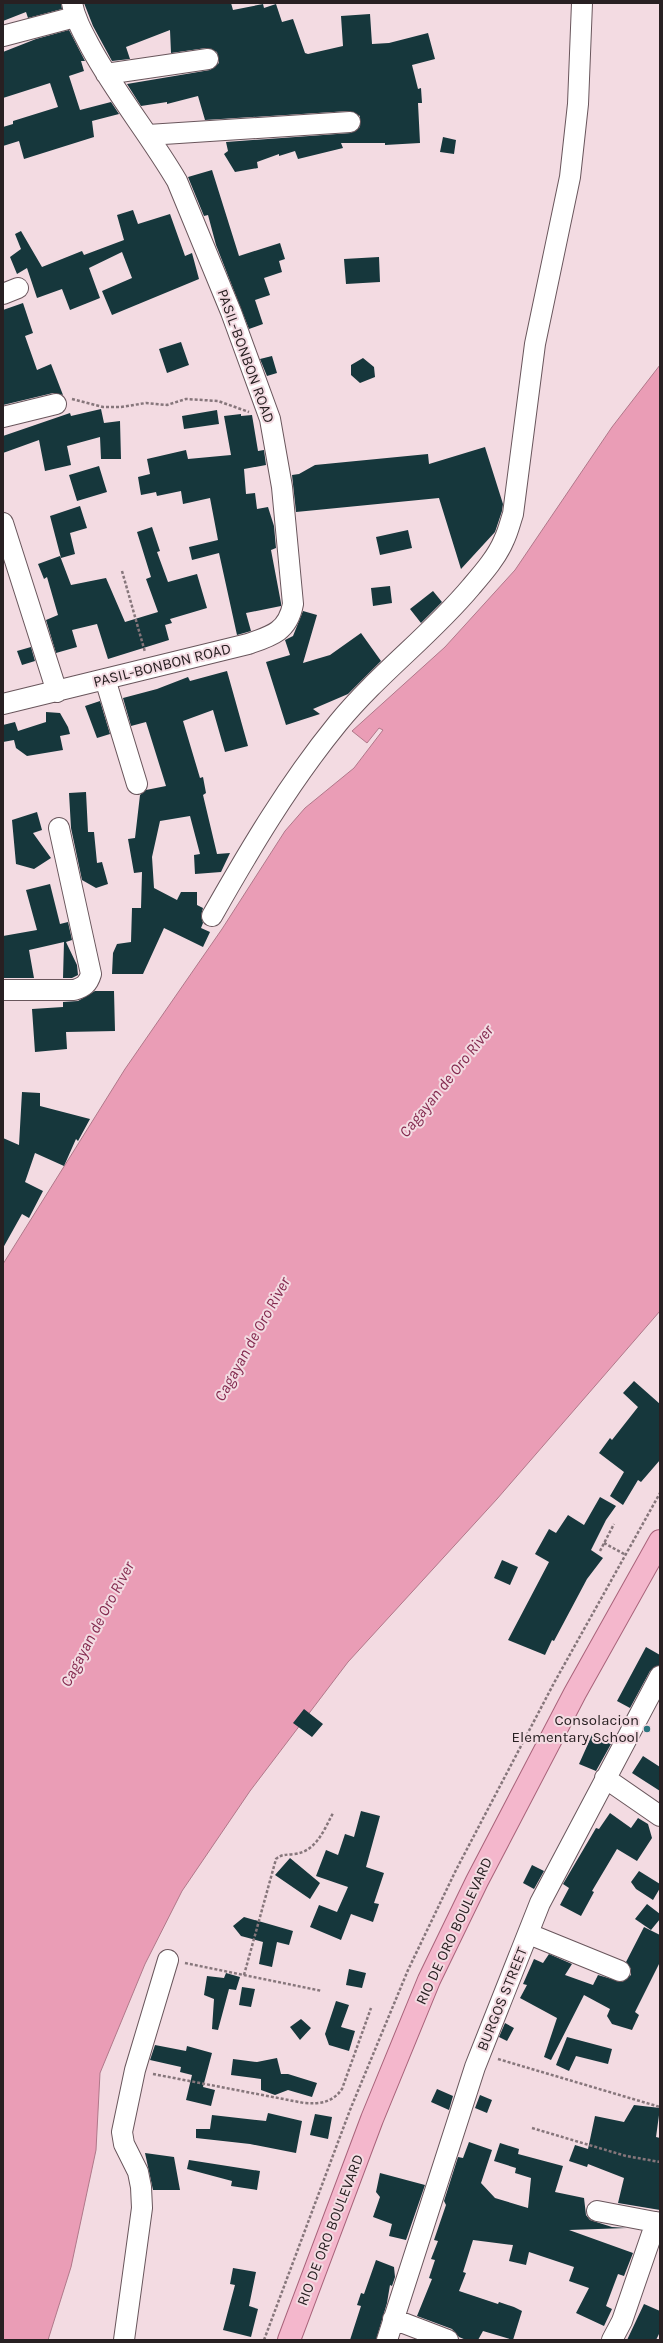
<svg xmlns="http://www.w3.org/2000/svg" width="663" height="2343" viewBox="0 0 663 2343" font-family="Karla,sans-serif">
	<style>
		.water { fill: #ea9db6; stroke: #b0788a }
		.building { fill: #16373c }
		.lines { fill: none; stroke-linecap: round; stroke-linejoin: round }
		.minor-casing { stroke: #69565c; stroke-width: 22 }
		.major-casing { stroke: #a8637a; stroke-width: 24 }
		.path { stroke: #86767b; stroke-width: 2.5; stroke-dasharray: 3 2; stroke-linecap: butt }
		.minor { stroke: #fff; stroke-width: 20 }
		.major { stroke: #f4b7cc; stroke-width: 22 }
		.poi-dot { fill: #2b747e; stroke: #f3dbe2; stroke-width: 1.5 }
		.labels { text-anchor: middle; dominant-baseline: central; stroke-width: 4; stroke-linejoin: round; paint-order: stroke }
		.street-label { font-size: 15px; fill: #282022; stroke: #f3dbe2 }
		.poi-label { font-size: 15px; fill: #282022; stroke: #f3dbe2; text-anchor: end }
		.water-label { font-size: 16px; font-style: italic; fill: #83294e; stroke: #f3dbe2 }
	</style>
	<rect width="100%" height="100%" fill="#f3dbe2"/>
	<!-- water -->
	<path class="water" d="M660 365V1311L497 1499 348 1662 250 1791 182 1891 145 1964 100 2073 96 2150 71 2267 48 2340H3V1264L125 1069 222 929 285 831 305 808 354 768 383 730 379 728 367 743 352 731 445 647 515 570 612 427Z"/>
	<!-- building -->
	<path class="building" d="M3 3H61L62 9 28 18 26 12 3 21Z
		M84 3H231L233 10 263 4 264 8 276 4 282 22 293 19 305 53 308 54 343 46 341 16 370 14 372 44 389 43 428 33 435 59 412 65 418 89 421 88 422 103H418L420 143 385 145V143H341L343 148 298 159 295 151 279 156V154L257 162 258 168 235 172 224 154 228 151 226 142 351 133 360 127V116L349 111 205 120 198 96 167 104V102L141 106 127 84 210 70 219 63 217 52 206 48 171 53 170 30 126 47 130 59 112 61 93 26Z
		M69 30 85 61H81L84 71 69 76 80 110 111 102 119 114 92 121 94 137 24 159 19 141 3 146V127L13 124V121L58 107 50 83 3 98V52L36 39Z
		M443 137 456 140 454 154 440 152Z
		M212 170 239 256 280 243 285 259 279 261 282 272 264 278 270 295 255 300 263 324 249 329 216 245 208 215 204 216 188 177Z
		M133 210 138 224 170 214 185 256 192 253 199 279 112 315 102 291 132 278 122 252 89 268 100 298 70 310 62 289 37 298 27 268 17 274 10 257 21 249 15 234 21 231 42 267 82 251 84 255 124 240 117 215Z
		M379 257 380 282 346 284 344 259Z
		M23 303 33 333 25 336 37 370 51 364 63 395 53 393 3 405V310Z
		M181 342 189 365 167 373 159 349Z
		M272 356 277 373 267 376 260 359Z
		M363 358 374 367 375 377 360 383 351 375V365Z
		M101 409 104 423 120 421 121 459H101L100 437 67 446 71 465 45 471 39 440 3 453V436L70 413 71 416Z
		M217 410 219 424 184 429 182 416Z
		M241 414V416L252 415 258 451 264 450 266 465 244 469 246 494 255 493 257 509 268 507 274 526 276 548 271 550 281 603V606L246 613 251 631 237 635 219 553 192 560 189 547 218 540 210 498 183 504 181 491 157 496 156 492 141 495 138 477 150 474 147 459 186 450 188 459 231 455 224 416Z
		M485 447 503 504 502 511 495 532 461 569 439 498 296 512 292 475 299 474 315 465 428 454 429 464Z
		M99 466 107 492 77 501 69 475Z
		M80 506 87 528 70 533 75 554 61 558 50 516Z
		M152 527 160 551 157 552 168 582 197 574 207 608 170 619 172 623 165 625 169 640 108 659 97 624 72 630 77 647 56 653 46 620 58 615 47 577 44 579 38 564 60 556 71 585 106 578 125 622 158 612 146 579 151 577 137 532Z
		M408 530 412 548 380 555 376 537Z
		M390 586 392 603 373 606 371 588Z
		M433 591 442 602 421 623 410 609Z
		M303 611 317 615 303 663 330 655 361 633 381 661 348 694 313 709 320 714 286 725 266 662 290 655 285 640 293 636Z
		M31 647 35 661 22 665 17 651Z
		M227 671 248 746 225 752 213 710 183 721 200 778 203 777 206 793 203 795 217 854 230 853 221 872 195 874 194 855 200 854 190 816 160 821 152 857 154 888 177 900 181 892H197V905L203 908 201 916 203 923 201 928 210 932 203 947 164 928 143 974H112L113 953 117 944 131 942 132 908H141L142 872 134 873 128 839 135 838 140 795 146 790 166 786 146 722 131 726 123 698 157 689 188 677 190 681Z
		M100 701 110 734 97 738 85 706Z
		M46 712 60 713 68 727 70 734 60 736 63 750 27 756 16 748 14 740 3 742V725L15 722 18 731 46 722Z
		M86 792 88 832H94L97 863 102 862 108 884 96 888 82 880 71 828 69 793Z
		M37 812 42 830 33 833 51 858 34 869 16 864 12 820Z
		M50 884 60 924 68 922 72 940 66 942 77 965 78 975 72 978H63L64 942 29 950 34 978H4L3 936 37 930 26 890Z
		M95 991H114L115 1031 66 1032 67 1049 35 1052 32 1009 63 1007V1002L78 1001Z
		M22 1092 40 1093V1106L90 1119 78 1141 76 1139 64 1166 35 1153 25 1182 43 1191 29 1218 22 1214 3 1248V1138L19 1145Z
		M634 1381 660 1404V1460L641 1482 638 1480 623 1505 610 1496 624 1472 599 1453 610 1438 612 1440 638 1407 623 1393Z
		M600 1497 616 1506 606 1520 591 1550 603 1558 587 1579 554 1641 552 1640 545 1655 508 1640 549 1562 535 1554 549 1529 556 1533 568 1515 584 1525Z
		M502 1560 518 1567 510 1585 494 1578Z
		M646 1647 660 1655V1665L650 1671 630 1708 617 1701Z
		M304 1709 323 1724 312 1737 293 1723Z
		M592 1735 611 1744 596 1771 579 1764Z
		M643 1756 660 1767V1791L632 1773Z
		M361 1811 380 1816 366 1867 384 1873 374 1903 379 1904 373 1922 351 1914 341 1940 310 1927 319 1905 337 1912 348 1887 316 1876 326 1850 338 1855 345 1834 354 1837Z
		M610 1813 631 1828 638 1818 648 1824 652 1838 637 1861 617 1849 592 1891 594 1892 581 1916 560 1905 569 1888 563 1884 596 1828 599 1829Z
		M290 1858 320 1883 310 1899 275 1875Z
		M532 1865 544 1871 534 1889 523 1883Z
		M639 1871 660 1884V1888L653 1900 636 1889 631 1882Z
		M647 1904 660 1914V1919L651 1930 635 1919Z
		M244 1917 293 1931 289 1945 277 1942 272 1967 259 1964 263 1942 241 1936 233 1926Z
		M644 1927 660 1935V1962L635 2012 639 2015 632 2030 612 2024 607 2016 610 2009 584 1995 551 2060 544 2057 557 2018 520 1998 527 1985 523 1984 534 1959 543 1963 549 1954 572 1964 565 1975 593 1985 598 1975 622 1982 631 1975V1969L626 1962Z
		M349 1969 366 1973 362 1988 346 1985Z
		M226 1973 240 1977 236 1990 229 1989 218 2030 212 2029 214 1999 204 1995 207 1976 224 1978Z
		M242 1987 255 1989 251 2007 239 2005Z
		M336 2001 349 2005 341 2027 355 2031 349 2051 329 2045 325 2034Z
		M301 2019 311 2028 300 2040 290 2027Z
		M505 2023 514 2028 507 2041 499 2037Z
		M567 2037 612 2049 608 2064 576 2056 569 2071 556 2065Z
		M155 2045 186 2051 187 2046 212 2053 203 2087 215 2090 211 2106 186 2100 192 2075 180 2072 181 2067 150 2060Z
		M277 2058 281 2074H288L317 2083 312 2097 288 2090 275 2095 261 2090V2079L231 2075 233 2059 257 2062Z
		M437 2089 453 2096 449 2110 431 2102Z
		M480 2095 492 2100 487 2113 475 2108Z
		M634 2105 660 2108 656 2137 660 2138V2210L618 2203 624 2178 588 2164 587 2167 569 2161 575 2145 588 2149 595 2116 624 2122Z
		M268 2113 302 2121 296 2153 250 2144 196 2138V2129H210L212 2115 266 2121Z
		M315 2114 332 2117 328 2139 310 2135Z
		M469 2142 492 2150 481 2183 495 2198 528 2208 531 2178 515 2173 516 2168 494 2161 500 2143 519 2149 518 2154 563 2166 555 2192 584 2198 586 2215 590 2220 612 2227 627 2228 569 2230 633 2253 624 2276 618 2274 606 2306 612 2309 604 2326 576 2313 589 2288 569 2281 574 2267 529 2252 526 2265 509 2261 513 2245 473 2240 463 2272 466 2273 459 2291 498 2304 499 2302 514 2307 522 2311 513 2340 483 2331 478 2340H466L459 2337 452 2329 417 2316 432 2279 429 2278 435 2260 431 2259 438 2241 434 2240 446 2205 444 2201 458 2157 463 2158Z
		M145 2153 174 2157 180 2190H153Z
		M189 2160 260 2171 257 2190 231 2186 232 2181 187 2169Z
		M380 2173 425 2185 406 2240 389 2236 392 2224 373 2217 380 2197 376 2192Z
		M376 2260 394 2267 395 2277 392 2286 390 2285 387 2303 376 2340H350L361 2306 357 2305 361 2293 364 2294Z
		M233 2268 256 2272 249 2306 258 2309 251 2337 223 2330 235 2285 230 2284Z
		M644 2304 660 2311V2332L656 2340H627Z"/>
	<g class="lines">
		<defs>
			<path id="minor" d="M3 36 75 17
				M106 74 208 59
				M148 135 350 122
				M3 294 18 288
				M3 417 56 404
				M3 523 57 692
				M105 679 137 784
				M3 704 248 644C272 636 288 631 293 604L282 487 270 419 231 312 177 181C150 135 116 94 91 48 83 33 75 19 72 3
				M212 916C250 849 289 783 338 723 378 674 430 636 471 587 483 573 497 557 504 540 508 532 510 523 513 514L535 344 570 177 578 104 582 3
				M3 990H74C84 987 88 984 91 974L59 828
				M605 1778 660 1816
				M529 1934 620 1971
				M597 2211 660 2223
				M393 2319 448 2340
				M124 2340 142 2208 141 2187 138 2172 124 2144 122 2132 135 2070 168 1960
				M387 2340 475 2067 540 1903 660 1676
				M612 2340 622 2321 656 2222"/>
			<path id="major" d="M289 2340 372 2119 429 1980 477 1881 575 1693 660 1541"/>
		</defs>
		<!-- minor casing -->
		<use href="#minor" class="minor-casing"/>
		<!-- major casing -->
		<use href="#major" class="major-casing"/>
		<!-- path -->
		<path class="path" d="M72 399 103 407H121L146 403 167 405 186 399 218 401 249 412
			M122 571 145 652
			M604 1543 626 1555
			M600 1551 614 1524
			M185 1963 322 1991
			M244 1975 276 1859C281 1854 287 1855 294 1854 316 1852 324 1830 333 1813
			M498 2059 660 2107
			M153 2074 304 2103C320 2104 332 2103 342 2089L371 2008
			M532 2128 626 2156 660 2162
			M264 2340 350 2110 408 1970 456 1870 554 1683 660 1493"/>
		<!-- minor -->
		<use href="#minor" class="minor"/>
		<!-- major -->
		<use href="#major" class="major"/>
	</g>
	<!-- markers -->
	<circle class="poi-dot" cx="647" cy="1729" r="4"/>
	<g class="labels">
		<!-- street labels -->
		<g class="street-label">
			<text transform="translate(246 356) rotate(70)">PASIL-BONBON ROAD</text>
			<text transform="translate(162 665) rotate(-14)">PASIL-BONBON ROAD</text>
			<text transform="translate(454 1931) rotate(-65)">RIO DE ORO BOULEVARD</text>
			<text transform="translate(502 1999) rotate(-68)">BURGOS STREET</text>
			<text transform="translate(330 2230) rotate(-69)">RIO DE ORO BOULEVARD</text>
		</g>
		<!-- poi labels -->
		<g class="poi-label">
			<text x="639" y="1720">Consolacion<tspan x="639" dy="17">Elementary School</tspan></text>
		</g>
		<!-- water labels -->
		<g class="water-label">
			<text transform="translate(446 1081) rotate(-51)">Cagayan de Oro River</text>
			<text transform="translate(252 1339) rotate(-61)">Cagayan de Oro River</text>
			<text transform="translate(97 1624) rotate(-62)">Cagayan de Oro River</text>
		</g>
	</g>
	<!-- border -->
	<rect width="663" height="2343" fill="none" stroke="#282022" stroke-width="8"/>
</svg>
